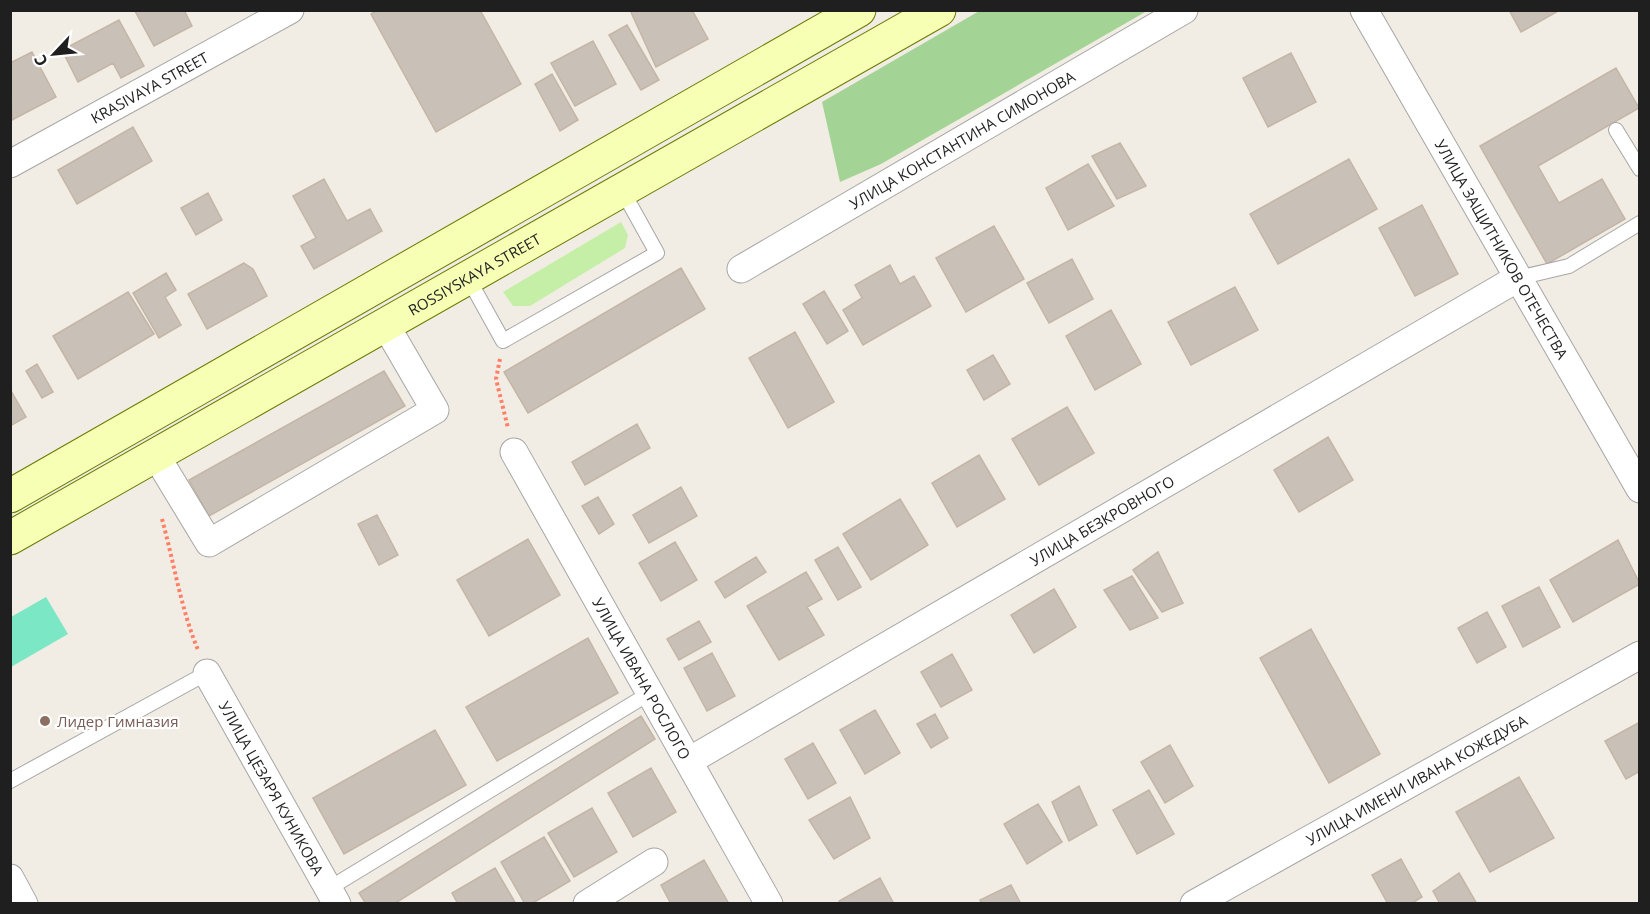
<svg xmlns="http://www.w3.org/2000/svg" width="1650" height="914" viewBox="0 0 1650 914" font-family="'Open Sans',sans-serif">
	<style>
		.grass { fill: #c5efa6 }
		.forest { fill: #a4d495 }
		.pitch { fill: #7be7c4 }
		.building { fill: #c9c0b7; stroke: #c4b5a5; stroke-width: 1.5 }
		.lines { fill: none; stroke-linecap: round; stroke-linejoin: round }
		.service-casing { stroke: #a6a6a6; stroke-width: 16 }
		.minor-casing { stroke: #a6a6a6; stroke-width: 29 }
		.secondary-casing { stroke: #677c00; stroke-width: 35 }
		.path { stroke: #ff8067; stroke-width: 4; stroke-dasharray: 3 3; stroke-linecap: butt }
		.service { stroke: #fff; stroke-width: 14 }
		.minor { stroke: #fff; stroke-width: 27 }
		.secondary { stroke: #f6ffb4; stroke-width: 33 }
		.education-dot { fill: #8d6e63; stroke: #fff; stroke-width: 2 }
		.labels { text-anchor: middle; dominant-baseline: central; stroke-width: 4.5; stroke-linejoin: round; paint-order: stroke }
		.street-label { font-size: 15px; fill: #1f1f1f; stroke: #fff }
		.education-label { font-size: 15px; fill: #785e54; stroke: #fff; text-anchor: start }
	</style>
	<rect width="100%" height="100%" fill="#f1ede4"/>
	<!-- grass -->
	<path class="grass" d="M621 222 628 235 625 248 530 306H513L503 292Z"/>
	<!-- forest -->
	<path class="forest" d="M981 10 1147 11 881 164 840 182 822 102Z"/>
	<!-- pitch -->
	<path class="pitch" d="M46 597 68 634 11 667V617Z"/>
	<!-- building -->
	<path class="building" d="M184 10 192 26 154 46 135 11Z
		M378 10H480L521 84 436 132 371 14Z
		M630 10H692L708 39 656 67Z
		M1509 10H1560L1521 32Z
		M119 20 144 66 121 78 113 63 78 82 62 50Z
		M627 25 659 80 641 90 609 35Z
		M593 41 616 84 575 106 551 63Z
		M32 52 56 97 12 120 10 63Z
		M1291 53 1316 102 1268 127 1243 78Z
		M1616 68 1639 108 1538 166 1559 203 1602 179 1625 219 1547 264 1480 146Z
		M552 74 578 120 560 131 535 84Z
		M133 127 152 161 77 204 58 170Z
		M1120 143 1146 186 1117 199 1092 156Z
		M1349 159 1377 209 1278 264 1250 214Z
		M1088 164 1114 206 1068 230 1046 188Z
		M324 179 347 221 370 209 382 231 314 269 301 246 316 238 293 196Z
		M208 193 222 220 196 235 181 208Z
		M1422 205 1458 274 1415 296 1379 228Z
		M994 226 1024 279 966 312 936 258Z
		M1072 259 1093 299 1049 323 1027 283Z
		M244 263 253 269 267 296 207 329 188 294Z
		M890 265 900 284 914 276 931 306 863 345 843 310 862 298 855 285Z
		M681 268 705 309 528 413 504 372Z
		M166 273 176 290 165 297 181 325 159 338 133 293Z
		M1235 287 1258 330 1191 365 1168 322Z
		M824 291 848 331 827 344 803 304Z
		M128 292 154 334 78 379 53 336Z
		M1111 310 1141 364 1095 390 1066 336Z
		M795 332 834 402 788 428 749 358Z
		M993 355 1010 384 984 400 967 370Z
		M37 364 53 392 42 398 26 371Z
		M384 371 405 406 209 516 189 480Z
		M10 389 26 417 10 426Z
		M1067 407 1094 453 1039 485 1012 439Z
		M637 424 650 448 585 485 572 462Z
		M1328 437 1353 480 1299 512 1274 470Z
		M979 455 1005 499 957 527 932 483Z
		M681 487 697 516 649 543 633 515Z
		M598 497 614 524 599 534 582 506Z
		M900 499 928 545 871 580 843 534Z
		M377 515 398 555 379 565 358 524Z
		M528 539 560 595 489 636 457 580Z
		M1618 540 1640 584 1573 622 1550 580Z
		M675 542 697 580 661 601 639 563Z
		M838 547 861 587 838 600 815 560Z
		M1158 552 1183 603 1162 612 1133 570Z
		M756 557 766 572 725 598 715 582Z
		M806 572 822 599 807 607 824 635 779 660 747 606Z
		M1132 576 1158 618 1130 630 1104 590Z
		M1539 587 1560 627 1523 647 1502 606Z
		M1054 589 1076 627 1034 653 1011 615Z
		M1487 612 1506 647 1477 663 1458 628Z
		M699 621 711 642 679 660 667 639Z
		M1311 629 1380 754 1329 783 1260 658Z
		M588 638 618 693 497 761 466 707Z
		M712 653 735 696 707 711 684 668Z
		M952 654 972 690 941 707 921 672Z
		M875 710 900 753 865 774 840 730Z
		M935 714 948 738 931 748 917 724Z
		M641 716 655 739 394 904H366L359 893Z
		M1640 722V771L1626 779 1605 741Z
		M435 730 466 785 344 854 313 798Z
		M813 743 836 783 808 799 785 759Z
		M1170 745 1193 786 1165 803 1141 762Z
		M651 768 676 812 633 837 608 793Z
		M1519 777 1554 838 1490 872 1456 812Z
		M1079 786 1097 825 1069 841 1052 802Z
		M1149 790 1174 834 1137 854 1113 810Z
		M850 797 870 838 834 859 809 820Z
		M1038 804 1062 842 1027 864 1004 824Z
		M592 808 617 852 574 877 548 833Z
		M544 837 570 881 531 904H525L501 862Z
		M1401 859 1422 897 1411 904H1388L1372 875Z
		M704 860 729 904H671L661 885Z
		M495 868 516 904H458L452 893Z
		M1459 873 1477 904H1440L1433 891Z
		M880 878 894 904H840L839 901Z
		M1011 885 1021 904H982L980 900Z"/>
	<g class="lines">
		<defs>
			<path id="service" d="M1616 130 1640 169
				M468 278 503 341 657 253 622 190
				M1518 278 1569 266 1640 223
				M10 781 207 673
				M328 889 650 693"/>
			<g id="minor">
				<path id="s1" d="M1364 10 1640 489"/>
				<path id="s2" d="M10 164 290 10"/>
				<path id="s3" d="M741 269 1184 10"/>
				<path id="s4" d="M514 452 769 904"/>
				<path d="M155 454 209 543 435 410 385 324"/>
				<path id="s5" d="M207 673 337 904"/>
				<path id="s6" d="M689 761 1518 278"/>
				<path d="M10 878 24 904"/>
				<path d="M587 904 654 862"/>
				<path id="s7" d="M1194 904 1640 655"/>
			</g>
			<g id="secondary">
				<path d="M10 496 859 10"/>
				<path id="s8" d="M10 538 939 10"/>
			</g>
		</defs>
		<!-- service casing -->
		<use href="#service" class="service-casing"/>
		<!-- minor casing -->
		<use href="#minor" class="minor-casing"/>
		<!-- secondary casing -->
		<use href="#secondary" class="secondary-casing"/>
		<!-- path -->
		<path class="path" d="M500 359 496 379 508 428
			M162 519C174 563 181 609 198 650"/>
		<!-- service -->
		<use href="#service" class="service"/>
		<!-- minor -->
		<use href="#minor" class="minor"/>
		<!-- secondary -->
		<use href="#secondary" class="secondary"/>
	</g>
	<!-- markers -->
	<circle class="education-dot" cx="45" cy="721" r="6"/>
	<g class="labels">
		<!-- street labels -->
		<g class="street-label">
			<text stroke="none"><textPath href="#s2" startOffset="159">KRASIVAYA STREET</textPath></text>
			<text stroke="none"><textPath href="#s3" startOffset="256">УЛИЦА КОНСТАНТИНА СИМОНОВА</textPath></text>
			<text stroke="none"><textPath href="#s1" startOffset="276">УЛИЦА ЗАЩИТНИКОВ ОТЕЧЕСТВА</textPath></text>
			<text stroke="none"><textPath href="#s8" startOffset="534">ROSSIYSKAYA STREET</textPath></text>
			<text stroke="none"><textPath href="#s6" startOffset="478">УЛИЦА БЕЗКРОВНОГО</textPath></text>
			<text stroke="none"><textPath href="#s4" startOffset="260">УЛИЦА ИВАНА РОСЛОГО</textPath></text>
			<text stroke="none"><textPath href="#s7" startOffset="255">УЛИЦА ИМЕНИ ИВАНА КОЖЕДУБА</textPath></text>
			<text stroke="none"><textPath href="#s5" startOffset="132">УЛИЦА ЦЕЗАРЯ КУНИКОВА</textPath></text>
		</g>
		<!-- education labels -->
		<g class="education-label">
			<text x="57" y="721">Лидер Гимназия</text>
		</g>
	</g>
	<!-- border -->
	<rect width="1650" height="914" fill="none" stroke="#1f1f1f" stroke-width="24"/>
	<!-- north arrow -->
	<g transform="translate(54 54) rotate(244)" stroke="#ffffff" stroke-width="4.5" paint-order="stroke">
	<path d="M0-4.5L10 22L0 15L-10 22Z" fill="#1f1f1f"/>
	<text y="-9" font-size="16" font-weight="bold" text-anchor="middle" fill="#1f1f1f">С</text>
	</g>
</svg>
